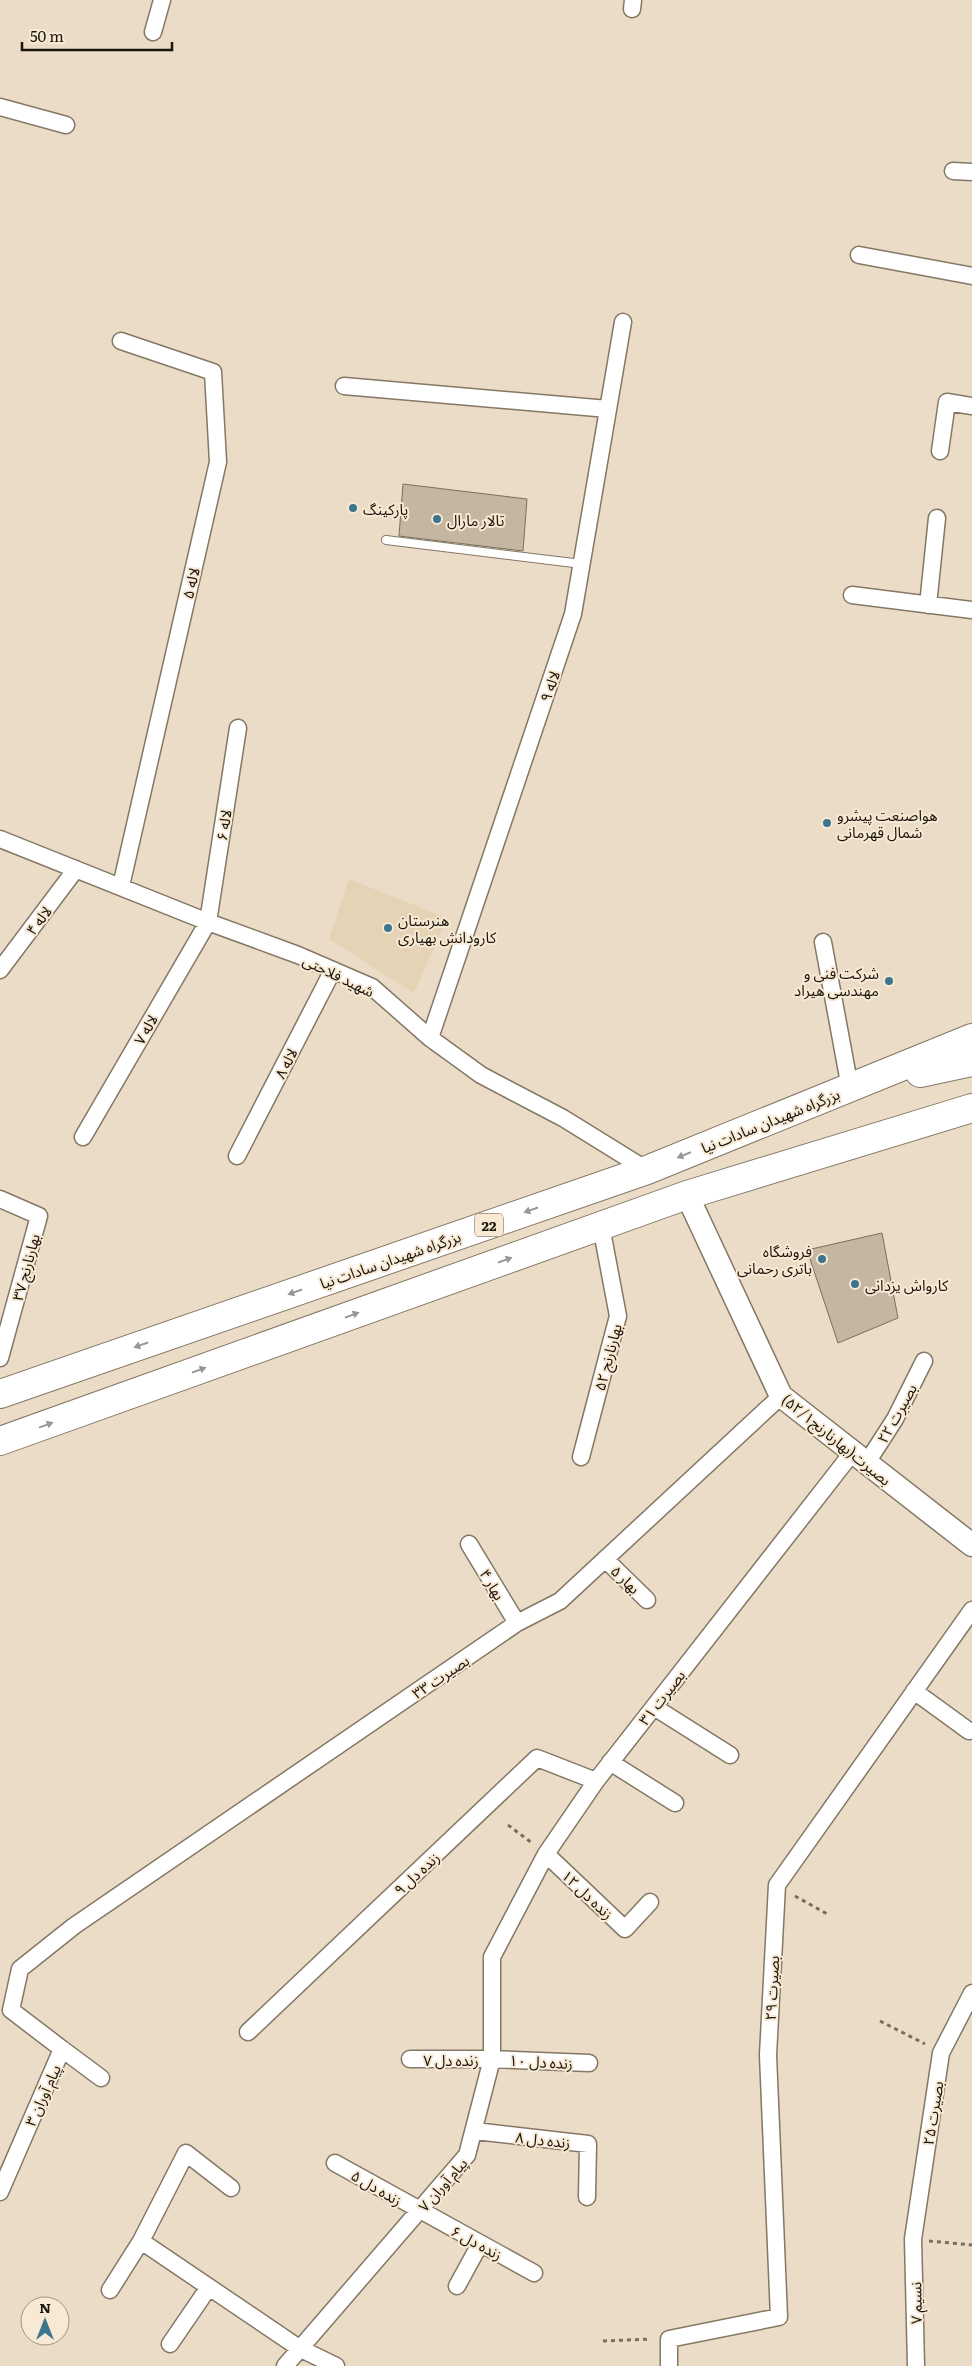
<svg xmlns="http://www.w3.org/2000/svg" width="972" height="2366" viewBox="0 0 972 2366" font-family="Literata,'Noto Sans Arabic',serif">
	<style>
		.built { fill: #e5d3b6 }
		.building { fill: #c4b6a1; stroke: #7b6f5b }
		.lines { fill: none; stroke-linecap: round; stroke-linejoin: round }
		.lane-casing { stroke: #847764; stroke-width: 10 }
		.street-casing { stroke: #847764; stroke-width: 19 }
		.secondary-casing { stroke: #847764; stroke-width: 25 }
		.highway-casing { stroke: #847764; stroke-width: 30 }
		.path { stroke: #786e60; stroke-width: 3; stroke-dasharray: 4 4; stroke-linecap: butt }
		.lane { stroke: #fff; stroke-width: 8 }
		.street { stroke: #fff; stroke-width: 16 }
		.secondary { stroke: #fff; stroke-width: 22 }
		.highway { stroke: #fff; stroke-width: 28 }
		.oneway { fill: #989592 }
		.poi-dot { fill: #3b758e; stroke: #f8e9d4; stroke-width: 2 }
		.labels { text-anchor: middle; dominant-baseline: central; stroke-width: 4; stroke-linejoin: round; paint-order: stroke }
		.shield { fill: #f8e9d4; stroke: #5c5448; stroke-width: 1 }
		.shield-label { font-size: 14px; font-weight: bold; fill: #19140c }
		.poi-label { font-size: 15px; fill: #19140c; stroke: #f8e9d4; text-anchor: start }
		.street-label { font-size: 15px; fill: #19140c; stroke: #f8e9d4 }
	</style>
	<rect width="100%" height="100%" fill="#ebdcc7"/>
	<!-- built -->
	<path class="built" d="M349 879 447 918 414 993 329 939Z"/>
	<!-- building -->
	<path class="building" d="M403 484 527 499 523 551 399 536Z
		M882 1233 898 1318 838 1343 807 1250Z"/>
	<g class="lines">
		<defs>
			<path id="lane" d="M386 540 582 564"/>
			<path id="street" d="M632 9 633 0
				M153 32 162 0
				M0 107 66 125
				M953 171 972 172
				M859 255 972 276
				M344 386 608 409
				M940 451 947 402 972 406
				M852 595 972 610
				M928 605 937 518
				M0 839 208 922 298 955 372 987 430 1038 481 1075 563 1118 647 1170
				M121 886 218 462 213 372 121 341
				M823 942 850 1088
				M0 970 76 869
				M430 1038 573 614 623 322
				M83 1137 208 922 238 728
				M237 1156 333 970
				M0 1199 39 1216 0 1358
				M581 1457 618 1316 601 1226
				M866 1464 895 1419 924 1361
				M469 1544 517 1623
				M605 1559 647 1600
				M914 1691 969 1731
				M654 1707 730 1755
				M610 1762 675 1803
				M546 1854 625 1929 650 1902
				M248 2032 537 1758 596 1781
				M62 2049 101 2078
				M410 2059H492L589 2063
				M475 2131 588 2144 587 2197
				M335 2163 534 2273
				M231 2188 186 2153 141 2241 299 2348 336 2366
				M0 2192 62 2049 11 2010 20 1969 74 1926 517 1623 560 1601 781 1396
				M457 2286 480 2244
				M110 2290 141 2241
				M170 2344 209 2287
				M285 2366 467 2155 492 2059V1957L546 1854 596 1781 852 1453
				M669 2366V2339L779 2317 768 2055 777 1885 972 1610
				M916 2366 913 2239 941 2053 972 1993"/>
			<path id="secondary" d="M687 1195 781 1396 972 1545"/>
			<path id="highway" d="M920 1073 972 1062
				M0 1394 647 1170 972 1038
				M0 1441 687 1195 972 1108"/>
		</defs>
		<!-- lane casing -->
		<use href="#lane" class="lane-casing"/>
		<!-- street casing -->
		<use href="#street" class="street-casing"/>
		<!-- secondary casing -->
		<use href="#secondary" class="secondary-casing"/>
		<!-- highway casing -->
		<use href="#highway" class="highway-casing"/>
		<!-- path -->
		<path class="path" d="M508 1825 532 1843
			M795 1896 829 1915
			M880 2021 925 2044
			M929 2241 972 2245
			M603 2341 651 2339"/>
		<!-- lane -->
		<use href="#lane" class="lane"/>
		<!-- street -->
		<use href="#street" class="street"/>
		<!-- secondary -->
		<use href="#secondary" class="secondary"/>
		<!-- highway -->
		<use href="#highway" class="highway"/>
	</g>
	<!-- one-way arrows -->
	<defs><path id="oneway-solid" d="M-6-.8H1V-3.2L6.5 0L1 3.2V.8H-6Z" transform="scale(1.25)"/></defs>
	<g class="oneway">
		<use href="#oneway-solid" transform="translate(684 1155) rotate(158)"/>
		<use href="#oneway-solid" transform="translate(531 1210) rotate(161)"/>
		<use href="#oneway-solid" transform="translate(505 1260) rotate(-20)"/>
		<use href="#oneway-solid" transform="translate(295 1292) rotate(161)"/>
		<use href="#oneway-solid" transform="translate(352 1315) rotate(-20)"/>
		<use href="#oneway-solid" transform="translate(141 1345) rotate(161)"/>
		<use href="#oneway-solid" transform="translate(199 1370) rotate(-20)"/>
		<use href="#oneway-solid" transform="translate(46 1425) rotate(-20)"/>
	</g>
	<!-- markers -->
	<g class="poi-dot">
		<circle cx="353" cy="508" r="5"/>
		<circle cx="437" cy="519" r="5"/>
		<circle cx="827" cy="823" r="5"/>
		<circle cx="388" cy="928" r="5"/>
		<circle cx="889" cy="981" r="5"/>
		<circle cx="822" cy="1259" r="5"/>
		<circle cx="855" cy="1284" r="5"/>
	</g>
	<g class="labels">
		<!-- shield labels -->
		<rect class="shield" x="475" y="1213.5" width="28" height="23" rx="4"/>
		<g class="shield-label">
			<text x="489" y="1225">22</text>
		</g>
		<!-- poi labels -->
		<g class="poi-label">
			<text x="363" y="508">پارکینگ</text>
			<text x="447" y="519">تالار مارال</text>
			<text x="837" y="814">هواصنعت پیشرو<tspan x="837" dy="17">شمال قهرمانی</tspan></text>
			<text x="398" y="919">هنرستان<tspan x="398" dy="17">کارودانش بهیاری</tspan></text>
			<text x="879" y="972" text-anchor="end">شرکت فنی و<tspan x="879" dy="17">مهندسی هیراد</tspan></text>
			<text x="812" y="1250" text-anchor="end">فروشگاه<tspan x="812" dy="17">باتری رحمانی</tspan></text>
			<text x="865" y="1284">کارواش یزدانی</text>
		</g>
		<!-- street labels -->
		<g class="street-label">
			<text transform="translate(190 583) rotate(-77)">لاله ۵</text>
			<text transform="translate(549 686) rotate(-71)">لاله ۹</text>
			<text transform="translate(223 825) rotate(-81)">لاله ۶</text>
			<text transform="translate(38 920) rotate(-53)">لاله ۴</text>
			<text transform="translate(339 975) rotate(26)">شهید فلاحتی</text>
			<text transform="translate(145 1029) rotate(-60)">لاله ۷</text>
			<text transform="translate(285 1063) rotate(-63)">لاله ۸</text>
			<text transform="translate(770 1120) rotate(-22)">بزرگراه شهیدان سادات نیا</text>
			<text transform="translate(390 1259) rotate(-19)">بزرگراه شهیدان سادات نیا</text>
			<text transform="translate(25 1267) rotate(-75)">بهارنارنج ۳۷</text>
			<text transform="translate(607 1357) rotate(-75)">بهارنارنج ۵۲</text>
			<text transform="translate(896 1413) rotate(-61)">بصیرت ۲۲</text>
			<text transform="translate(837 1439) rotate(39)">بصیرت(بهارنارنج۵۲/۱)</text>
			<text transform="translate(626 1579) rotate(44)">بهار ۵</text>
			<text transform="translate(493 1584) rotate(59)">بهار ۴</text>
			<text transform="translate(440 1676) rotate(-34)">بصیرت ۳۳</text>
			<text transform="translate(661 1697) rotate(-52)">بصیرت ۳۱</text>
			<text transform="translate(416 1873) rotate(-43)">زنده دل ۹</text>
			<text transform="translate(588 1894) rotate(43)">زنده دل ۱۲</text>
			<text transform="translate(771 1988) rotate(-87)">بصیرت ۲۹</text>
			<text x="451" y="2059">زنده دل ۷</text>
			<text transform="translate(541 2061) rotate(3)">زنده دل ۱۰</text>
			<text transform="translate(42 2095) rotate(-66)">پیام آوران ۳</text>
			<text transform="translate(932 2113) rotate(-81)">بصیرت ۲۵</text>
			<text transform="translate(543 2139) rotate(6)">زنده دل ۸</text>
			<text transform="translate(442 2184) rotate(-49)">پیام آوران ۷</text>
			<text transform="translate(377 2187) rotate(30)">زنده دل ۵</text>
			<text transform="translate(477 2242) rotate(28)">زنده دل ۶</text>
			<text transform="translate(915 2303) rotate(-91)">نسیم ۷</text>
		</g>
	</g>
	<!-- north arrow -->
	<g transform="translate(45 2321)"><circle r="24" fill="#f8e9d4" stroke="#9f9484"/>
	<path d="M0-4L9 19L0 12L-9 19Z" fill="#3b758e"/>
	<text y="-8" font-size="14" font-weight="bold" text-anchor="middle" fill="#19140c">N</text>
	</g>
	<!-- scale -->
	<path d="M22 42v8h150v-8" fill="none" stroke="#19140c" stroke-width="2.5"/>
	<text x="30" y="42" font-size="15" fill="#19140c" stroke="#f8e9d4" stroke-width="4" paint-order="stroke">50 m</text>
</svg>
